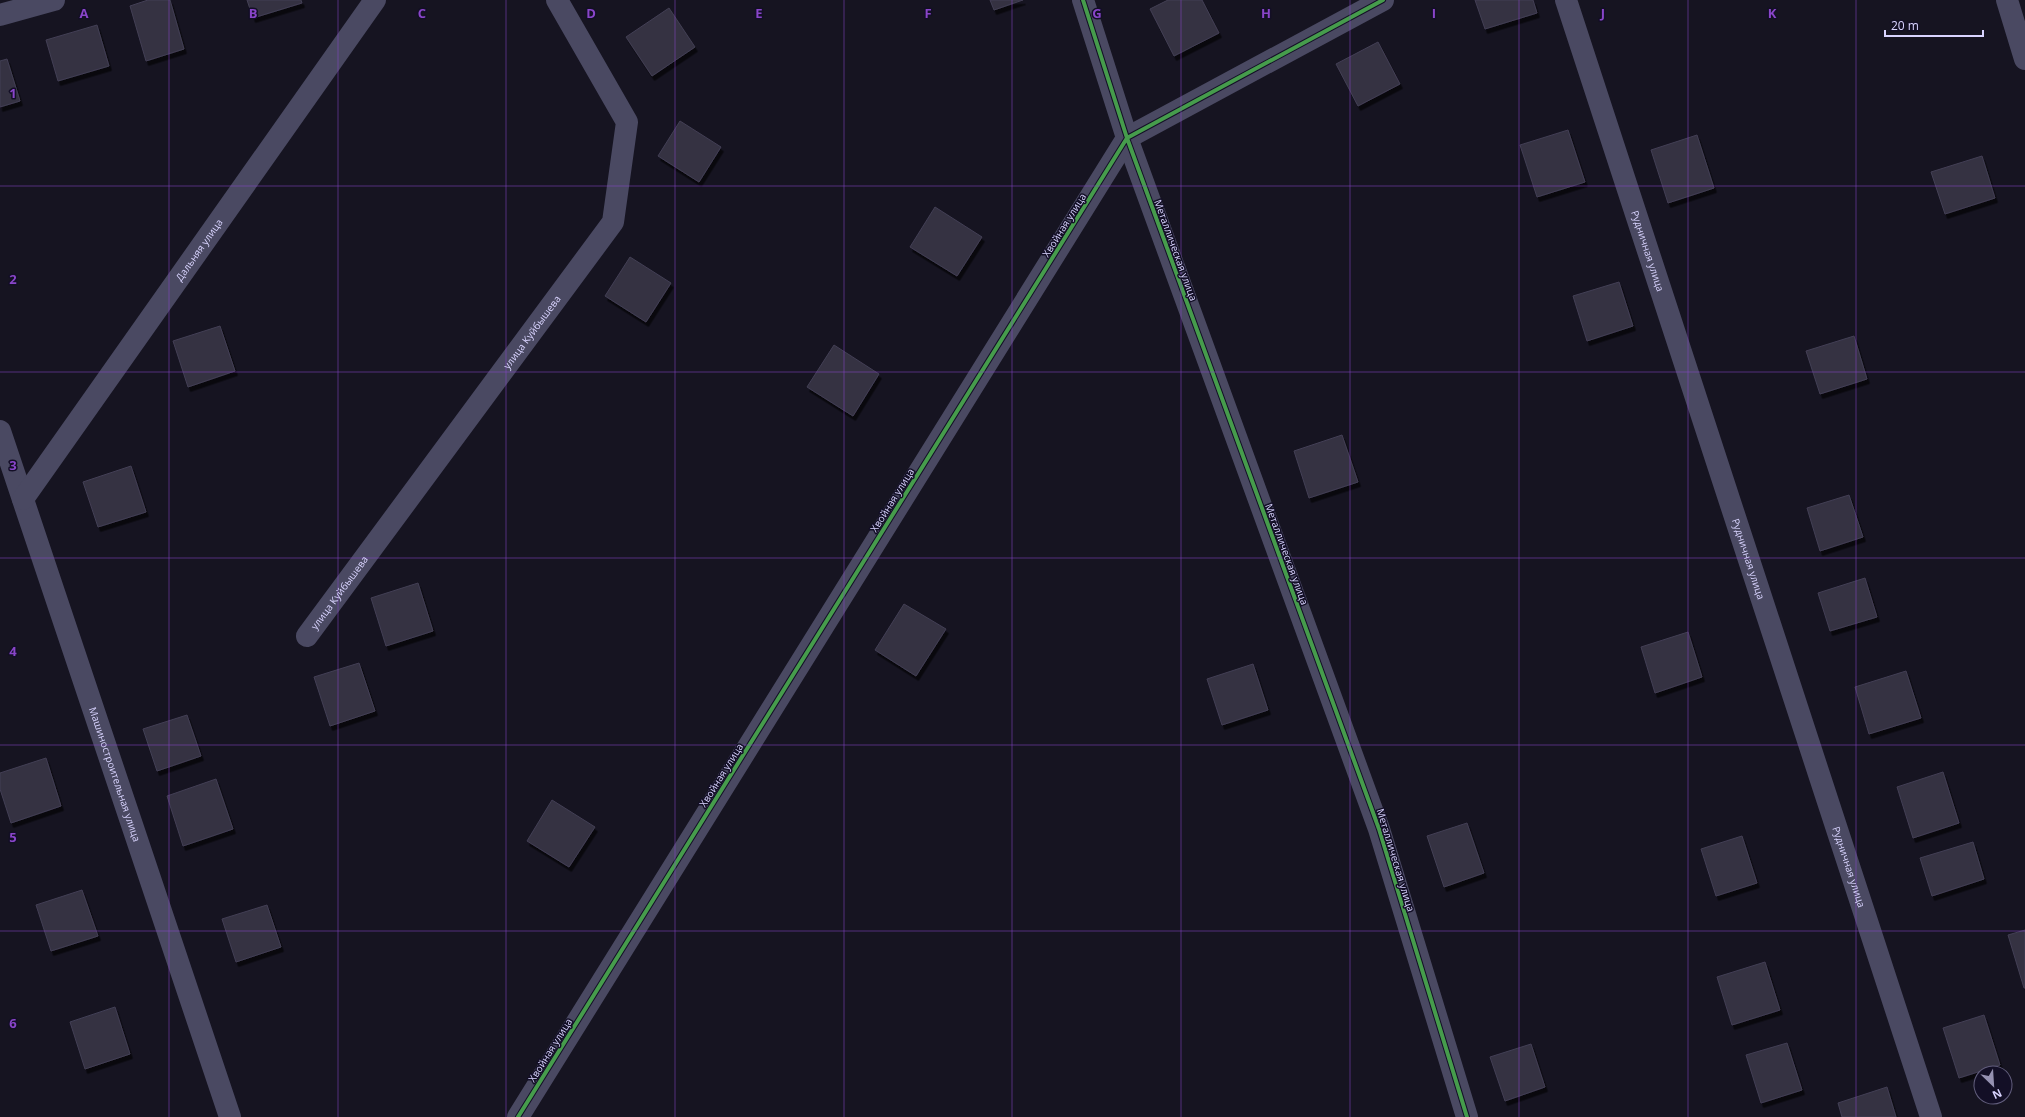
<svg xmlns="http://www.w3.org/2000/svg" width="2025" height="1117" viewBox="0 0 2025 1117" font-family="'Open Sans',sans-serif">
	<style>
		.building { fill: #343243; stroke: #433f54; filter: url(#shadow) }
		.lines { fill: none; stroke-linecap: round; stroke-linejoin: round }
		.minor { stroke: #4a4962; stroke-width: 22 }
		.cycleway-casing { stroke: #130f26; stroke-width: 6 }
		.cycleway { stroke: #469c4c; stroke-width: 4 }
		.grid { fill: none; stroke: #8945c9; stroke-width: 1; stroke-opacity: 0.55 }
		.labels { text-anchor: middle; dominant-baseline: central; stroke-width: 3; stroke-linejoin: round; paint-order: stroke }
		.street-label { font-size: 10px; fill: #d9d4ff; stroke: #130f26 }
		.grid-label { font-size: 13px; text-anchor: middle; font-weight: bold; fill: #8945c9; stroke: #130f26; stroke-width: 3; stroke-linejoin: round; paint-order: stroke }
	</style>
	<defs>
		<filter id="shadow"><feDropShadow dx="2.5" dy="4.5" stdDeviation="0" flood-color="#0009"/></filter>
	</defs>
	<rect width="100%" height="100%" fill="#161421"/>
	<!-- building -->
	<path class="building" d="M148 0H170L184 49 146 61 130 6Z
		M247 0H301L302 3 253 18Z
		M990 0H1023L994 10Z
		M1168 0H1202L1219 33 1174 56 1150 9Z
		M1475 0H1533L1537 13 1485 29Z
		M669 8 695 47 652 76 626 37Z
		M97 25 109 66 58 81 46 40Z
		M1378 42 1400 84 1358 106 1336 64Z
		M7 59 20 101 0 107V61Z
		M680 121 721 147 699 182 658 156Z
		M1568 130 1585 182 1537 197 1520 145Z
		M1697 135 1714 188 1668 203 1651 150Z
		M1982 156 1995 198 1945 214 1931 172Z
		M935 207 982 237 957 276 910 247Z
		M630 257 671 283 646 322 605 296Z
		M1619 282 1633 326 1587 341 1573 296Z
		M220 326 235 371 188 387 173 341Z
		M1854 336 1867 379 1820 394 1806 351Z
		M834 345 879 374 853 416 807 387Z
		M1342 435 1358 482 1309 498 1294 451Z
		M131 466 146 512 98 527 83 482Z
		M1849 495 1863 537 1820 551 1807 508Z
		M1865 578 1877 617 1830 631 1818 593Z
		M418 583 433 631 386 646 371 598Z
		M904 604 946 629 916 676 875 650Z
		M1688 632 1702 677 1655 693 1641 647Z
		M359 663 375 711 330 726 314 677Z
		M1253 664 1268 710 1222 725 1207 679Z
		M1906 671 1921 718 1869 734 1855 687Z
		M187 715 201 756 157 771 143 729Z
		M46 758 61 806 11 823 0 789V773Z
		M1943 772 1959 823 1913 838 1897 787Z
		M216 779 233 829 183 846 167 796Z
		M552 800 595 827 569 867 527 841Z
		M1467 823 1484 873 1444 887 1427 836Z
		M1742 836 1757 883 1716 896 1701 849Z
		M1973 842 1984 879 1932 896 1920 858Z
		M82 890 98 936 51 951 36 905Z
		M267 905 281 947 236 962 222 919Z
		M2025 930V988H2024L2008 935Z
		M1765 962 1780 1010 1732 1025 1717 977Z
		M115 1007 130 1054 85 1069 70 1022Z
		M1984 1015 2000 1065 1959 1078 1943 1028Z
		M1787 1043 1802 1090 1761 1103 1746 1055Z
		M1531 1044 1545 1087 1505 1101 1490 1057Z
		M1887 1087 1896 1117H1842L1838 1103Z"/>
	<g class="lines">
		<!-- minor -->
		<g class="minor">
			<path d="M1083 0 1127 138 1379 829 1467 1117"/>
			<path id="s1" d="M1566 0 1931 1117"/>
			<path d="M2007 0 2025 59"/>
			<path d="M0 15 54 0"/>
			<path id="s2" d="M0 431 230 1117"/>
			<path id="s3" d="M23 499 375 0"/>
			<path id="s4" d="M307 636 613 222 627 122 557 0"/>
			<path d="M518 1117 1127 138 1383 0"/>
		</g>
		<defs>
			<path id="cycleway" d="M1083 0 1127 138 1379 829 1467 1117
				M518 1117 1127 138 1383 0"/>
		</defs>
		<!-- cycleway casing -->
		<use href="#cycleway" class="cycleway-casing"/>
		<!-- cycleway -->
		<use href="#cycleway" class="cycleway"/>
	</g>
	<!-- grid -->
	<path class="grid" d="M169 0V1117M338 0V1117M506 0V1117M675 0V1117M844 0V1117M1012 0V1117M1181 0V1117M1350 0V1117M1519 0V1117M1688 0V1117M1856 0V1117M0 186H2025M0 372H2025M0 558H2025M0 745H2025M0 931H2025"/>
	<g class="labels">
		<!-- street labels -->
		<g class="street-label">
			<text transform="translate(1064 225) rotate(-58)">Хвойная улица</text>
			<text stroke="none"><textPath href="#s3" startOffset="305">Дальняя улица</textPath></text>
			<text transform="translate(1176 250) rotate(70)">Металлическая улица</text>
			<text stroke="none"><textPath href="#s1" startOffset="264">Рудничная улица</textPath></text>
			<text stroke="none"><textPath href="#s4" startOffset="378">улица Куйбышева</textPath></text>
			<text transform="translate(892 500) rotate(-58)">Хвойная улица</text>
			<text transform="translate(1287 554) rotate(70)">Металлическая улица</text>
			<text stroke="none"><textPath href="#s1" startOffset="588">Рудничная улица</textPath></text>
			<text stroke="none"><textPath href="#s4" startOffset="54">улица Куйбышева</textPath></text>
			<text stroke="none"><textPath href="#s2" startOffset="362">Машиностроительная улица</textPath></text>
			<text transform="translate(721 775) rotate(-58)">Хвойная улица</text>
			<text transform="translate(1396 860) rotate(73)">Металлическая улица</text>
			<text stroke="none"><textPath href="#s1" startOffset="912">Рудничная улица</textPath></text>
			<text transform="translate(550 1050) rotate(-58)">Хвойная улица</text>
		</g>
	</g>
	<g class="grid-label">
		<text x="84" y="18">A</text>
		<text x="253" y="18">B</text>
		<text x="422" y="18">C</text>
		<text x="591" y="18">D</text>
		<text x="759" y="18">E</text>
		<text x="928" y="18">F</text>
		<text x="1097" y="18">G</text>
		<text x="1266" y="18">H</text>
		<text x="1434" y="18">I</text>
		<text x="1603" y="18">J</text>
		<text x="1772" y="18">K</text>
		<text x="13" y="98">1</text>
		<text x="13" y="284">2</text>
		<text x="13" y="470">3</text>
		<text x="13" y="656">4</text>
		<text x="13" y="842">5</text>
		<text x="13" y="1028">6</text>
	</g>
	<!-- north arrow -->
	<g transform="translate(1993 1085) rotate(155)"><circle r="19" fill="#130f26" stroke="#625e7d"/>
	<path d="M0-3L7 15L0 10L-7 15Z" fill="#9591b1"/>
	<text y="-6" font-size="11" font-weight="bold" text-anchor="middle" fill="#d9d4ff">N</text>
	</g>
	<!-- scale -->
	<path d="M1885 30v6h98v-6" fill="none" stroke="#d9d4ff" stroke-width="2"/>
	<text x="1891" y="30" font-size="12" fill="#d9d4ff" stroke="#130f26" stroke-width="3" paint-order="stroke">20 m</text>
</svg>
